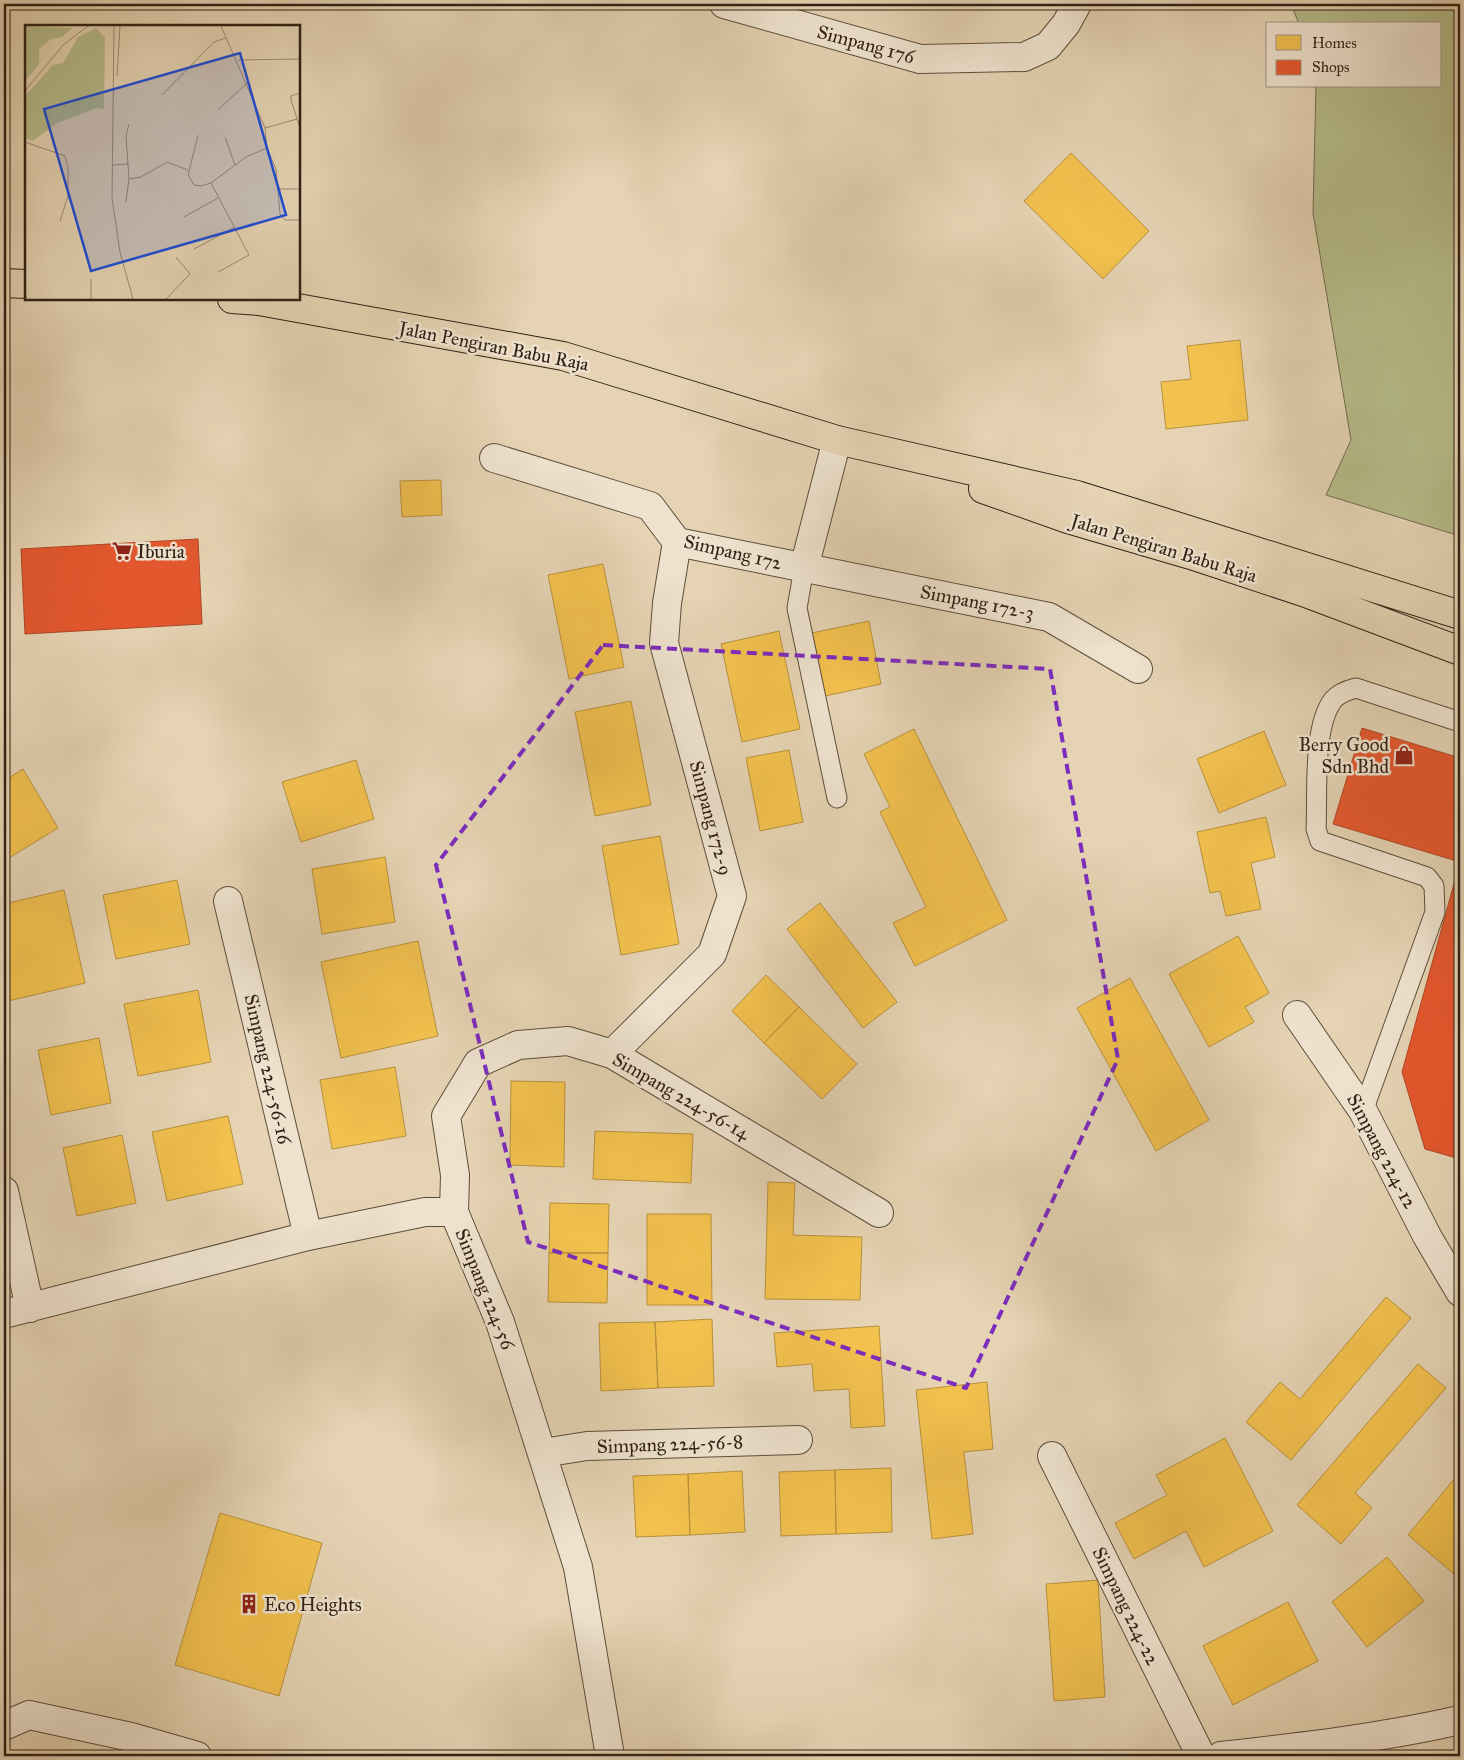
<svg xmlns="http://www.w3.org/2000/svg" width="1464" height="1760" viewBox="0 0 1464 1760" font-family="'IM FELL Great Primer',serif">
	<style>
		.green { fill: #b6bc8b; stroke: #736e50 }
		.homes { fill: #f2c14e; stroke: #b8913d }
		.shops { fill: #e4572e; stroke: #ae4726 }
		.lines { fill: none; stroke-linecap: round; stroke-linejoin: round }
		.lane-casing { stroke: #5d4e3c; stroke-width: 21 }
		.street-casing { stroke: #5d4e3c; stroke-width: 30 }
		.primary-casing { stroke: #302115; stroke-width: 30 }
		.lane { stroke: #eee2ce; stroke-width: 19 }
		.street { stroke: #eee2ce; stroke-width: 28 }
		.primary { stroke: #e5d3b3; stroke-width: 28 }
		.marked { fill: none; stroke: #7b2cbf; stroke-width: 4; stroke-dasharray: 10 6; stroke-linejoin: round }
		.labels { text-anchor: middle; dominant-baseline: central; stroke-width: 5; stroke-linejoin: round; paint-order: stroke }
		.street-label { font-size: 19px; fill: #302115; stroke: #eee2ce }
		.poi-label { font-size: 19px; fill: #302115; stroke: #eee2ce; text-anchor: start }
		.inset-road { fill: none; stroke: #9d8c74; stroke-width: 1 }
		.view { fill: #1d4ed8; fill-opacity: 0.15; stroke: #1d4ed8; stroke-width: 2.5 }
		.inset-edge { fill: none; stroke: #302115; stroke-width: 2.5 }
	</style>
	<rect width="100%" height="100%" fill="#e5d3b3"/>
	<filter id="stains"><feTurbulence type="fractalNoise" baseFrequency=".004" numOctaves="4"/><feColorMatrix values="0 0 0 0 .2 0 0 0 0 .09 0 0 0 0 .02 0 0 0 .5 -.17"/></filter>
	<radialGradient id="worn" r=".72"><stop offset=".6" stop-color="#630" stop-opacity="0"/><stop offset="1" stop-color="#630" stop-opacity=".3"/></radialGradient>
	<!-- green -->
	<path class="green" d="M1291 4H1460V536L1326 495 1351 440 1313 213 1316 86H1440V24H1299Z"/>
	<!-- homes -->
	<path class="homes" d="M1071 153 1149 231 1103 279 1024 201Z
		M1240 340 1248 420 1166 429 1161 382 1191 379 1187 346Z
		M441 480 442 515 402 517 400 481Z
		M603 564 624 667 569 679 548 575Z
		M869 621 881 684 825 696 812 633Z
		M779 631 800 729 742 742 721 644Z
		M631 701 651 805 595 816 575 712Z
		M914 729 1007 920 915 966 893 923 926 907 880 812 890 807 864 754Z
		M1264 731 1286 785 1219 813 1197 759Z
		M789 750 803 822 760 831 746 758Z
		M356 760 374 819 301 842 282 782Z
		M23 769 58 828 4 861V781Z
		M1266 817 1275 857 1251 863 1261 909 1226 916 1220 891 1210 893 1197 832Z
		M660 836 679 944 621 955 602 846Z
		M385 857 395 922 322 934 312 869Z
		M177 880 190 944 116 959 103 895Z
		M64 890 85 983 4 1002V904Z
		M820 903 897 1002 863 1028 787 929Z
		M1238 936 1269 993 1245 1007 1254 1022 1209 1047 1169 974Z
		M418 941 438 1036 341 1058 321 962Z
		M766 975 799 1007 764 1043 732 1011Z
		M1130 978 1209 1120 1156 1151 1077 1008Z
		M198 990 211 1062 138 1076 124 1004Z
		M799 1007 857 1064 822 1099 764 1043Z
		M99 1038 111 1103 51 1115 38 1050Z
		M395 1067 406 1136 332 1149 320 1080Z
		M511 1081 565 1082 564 1167 510 1165Z
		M228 1116 243 1184 167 1201 152 1132Z
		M595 1131 693 1134 691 1183 593 1179Z
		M122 1135 136 1203 77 1216 63 1148Z
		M768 1182 795 1183 793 1235 862 1237 860 1300 765 1299Z
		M550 1203 609 1204 608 1253H549Z
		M647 1214H711L712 1305H647Z
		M549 1253H608L607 1303 548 1302Z
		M1386 1297 1411 1318 1291 1460 1246 1422 1280 1382 1300 1399Z
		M712 1319 714 1386 658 1388 655 1322Z
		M655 1322 658 1388 601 1391 599 1323Z
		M879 1326 885 1426 851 1428 849 1389 814 1391 812 1364 777 1367 774 1333Z
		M1418 1364 1446 1388 1355 1493 1372 1508 1341 1544 1297 1505Z
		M987 1382 993 1449 964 1452 973 1534 932 1539 916 1390Z
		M1225 1438 1273 1531 1204 1567 1186 1531 1134 1559 1115 1523 1167 1495 1156 1475Z
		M891 1468 892 1532 836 1534 835 1470Z
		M835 1470 836 1534 781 1536 779 1472Z
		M742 1471 745 1532 690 1535 688 1474Z
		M1460 1472V1579L1408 1535Z
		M688 1474 690 1535 636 1537 633 1476Z
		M220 1513 322 1543 279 1696 175 1665Z
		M1387 1557 1424 1601 1367 1647 1332 1602Z
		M1098 1580 1105 1697 1054 1701 1046 1584Z
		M1288 1602 1318 1661 1233 1705 1203 1646Z"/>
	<!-- shops -->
	<path class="shops" d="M198 539 202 624 25 634 21 549Z
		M1362 728 1460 758V1159L1425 1149 1402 1072 1460 862 1333 824Z"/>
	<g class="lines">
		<defs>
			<path id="lane" d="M804 568 797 608 837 798
				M1363 1111 1435 912 1434 886 1427 877 1320 841 1316 829C1318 795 1312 728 1333 700 1339 693 1348 690 1356 688L1460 722"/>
			<path id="street" d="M724 4 920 59 1024 57 1048 46 1066 24 1077 4
				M494 458 650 506 677 542 1049 617 1138 669
				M804 568 837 440
				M228 901 308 1236
				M1297 1015 1363 1111 1427 1236 1460 1292
				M612 1054 712 954 732 896 664 643 667 603 677 542
				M4 1191 30 1308
				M454 1212 455 1175 446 1116 478 1063 518 1045 568 1041 612 1054 879 1213
				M4 1314 308 1236 425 1212H454L500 1322 578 1567 610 1756
				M543 1453 587 1446 798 1440
				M1052 1456 1201 1756
				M4 1726 29 1715 131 1737 197 1756
				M1221 1756C1301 1747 1381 1738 1460 1720"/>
			<path id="primary" d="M4 283 26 284
				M232 299 259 301 563 356 837 440 1077 495 1460 615
				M983 489 1068 519 1191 555 1303 592 1460 651"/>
		</defs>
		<!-- lane casing -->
		<use href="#lane" class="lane-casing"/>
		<!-- street casing -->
		<use href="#street" class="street-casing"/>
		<!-- primary casing -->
		<use href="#primary" class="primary-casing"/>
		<!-- lane -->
		<use href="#lane" class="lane"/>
		<!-- street -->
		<use href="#street" class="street"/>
		<!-- primary -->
		<use href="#primary" class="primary"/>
	</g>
	<!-- marked area -->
	<path class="marked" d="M603 645 1050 669 1118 1059 966 1388 528 1242 436 865Z"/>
	<!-- icons -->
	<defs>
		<symbol id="supermarket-bare" viewBox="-9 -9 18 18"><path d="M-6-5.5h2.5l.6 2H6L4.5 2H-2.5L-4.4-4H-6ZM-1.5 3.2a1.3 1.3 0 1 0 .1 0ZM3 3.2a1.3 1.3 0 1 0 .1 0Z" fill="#8f2418" stroke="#eee2ce" stroke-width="2.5" paint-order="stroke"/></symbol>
		<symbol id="shop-bare" viewBox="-9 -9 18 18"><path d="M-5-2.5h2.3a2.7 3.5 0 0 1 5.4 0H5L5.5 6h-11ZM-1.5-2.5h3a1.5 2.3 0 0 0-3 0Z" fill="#8f2418" stroke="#eee2ce" stroke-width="2.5" paint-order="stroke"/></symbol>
		<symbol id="building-bare" viewBox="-9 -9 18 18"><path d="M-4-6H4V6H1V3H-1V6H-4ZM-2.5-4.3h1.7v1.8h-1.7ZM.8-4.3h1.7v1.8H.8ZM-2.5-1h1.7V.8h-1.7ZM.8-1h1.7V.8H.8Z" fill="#8f2418" stroke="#eee2ce" stroke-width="2.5" paint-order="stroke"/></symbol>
	</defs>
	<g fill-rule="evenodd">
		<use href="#supermarket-bare" x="108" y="537" width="28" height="28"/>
		<use href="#shop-bare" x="1390" y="741" width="28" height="28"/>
		<use href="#building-bare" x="235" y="1590" width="28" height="28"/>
	</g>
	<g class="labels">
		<!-- street labels -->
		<g class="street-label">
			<text transform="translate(866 44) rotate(15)">Simpang 176</text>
			<text transform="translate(494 346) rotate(11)">Jalan Pengiran Babu Raja</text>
			<text transform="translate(1164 548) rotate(17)">Jalan Pengiran Babu Raja</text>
			<text transform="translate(733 552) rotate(13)">Simpang 172</text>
			<text transform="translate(977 602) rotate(11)">Simpang 172-3</text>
			<text transform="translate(711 818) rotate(75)">Simpang 172-9</text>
			<text transform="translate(268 1069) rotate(77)">Simpang 224-56-16</text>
			<text transform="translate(681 1096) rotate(30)">Simpang 224-56-14</text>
			<text transform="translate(1382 1151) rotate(62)">Simpang 224-12</text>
			<text transform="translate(485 1289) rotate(68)">Simpang 224-56</text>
			<text transform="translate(670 1444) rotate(-2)">Simpang 224-56-8</text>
			<text transform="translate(1126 1606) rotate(64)">Simpang 224-22</text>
		</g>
		<!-- poi labels -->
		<g class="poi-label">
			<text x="137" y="551">Iburia</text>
			<text x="1389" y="744" text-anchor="end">Berry Good<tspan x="1389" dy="22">Sdn Bhd</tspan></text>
			<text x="264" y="1604">Eco Heights</text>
		</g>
	</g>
	<!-- overview -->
	<g transform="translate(25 25)">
		<rect width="275" height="275" fill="#e5d3b3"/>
		<path d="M0 1 47 3 37 12 26 14 14 24V39L0 56ZM71 3 80 13 79 84 72 83 32 98 8 116 0 113V71L28 40 38 38 53 12Z" fill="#b6bc8b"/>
		<path class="inset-road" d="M89 1 87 173 95 227 108 274M196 1 240 103 242 123 251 144 255 189 260 195H275M213 35 275 34M92 51 95 1M0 66 38 20 63 1M275 68 266 71V75L275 103M137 70 189 17 201 13M194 84 223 57M240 103 272 94M173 110 163 150 169 160 176 161 186 158M200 112 210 140M0 117 40 131 43 143V171L35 196M88 140 103 139M104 154 116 152 142 137 163 145M254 164H275M101 177 104 154 101 111 104 99M159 192 193 173M169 224 210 202M193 247 224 230 186 158 221 132 242 123M66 254V274M0 259 1 274M141 274 165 249 151 232"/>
		<path class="view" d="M215 28 261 190 66 246 19 84Z"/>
		<rect width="275" height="275" class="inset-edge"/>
	</g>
	<!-- margin -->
	<rect width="1464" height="1760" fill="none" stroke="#e5d3b3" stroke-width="20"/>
	<rect x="5" y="5" width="1454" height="1750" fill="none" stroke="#302115" stroke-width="2.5"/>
	<rect x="10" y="10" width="1444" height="1740" fill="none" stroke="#302115"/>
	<!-- legend -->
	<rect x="1266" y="22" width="175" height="65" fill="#eee2ce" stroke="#a29584"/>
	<rect x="1276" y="35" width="25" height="15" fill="#f2c14e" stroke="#a29584"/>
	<text x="1312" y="48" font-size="15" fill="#302115">Homes</text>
	<rect x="1276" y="60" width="25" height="15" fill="#e4572e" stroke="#a29584"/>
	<text x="1312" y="72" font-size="15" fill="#302115">Shops</text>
	<rect width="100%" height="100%" filter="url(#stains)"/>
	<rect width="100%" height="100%" fill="url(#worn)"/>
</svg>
